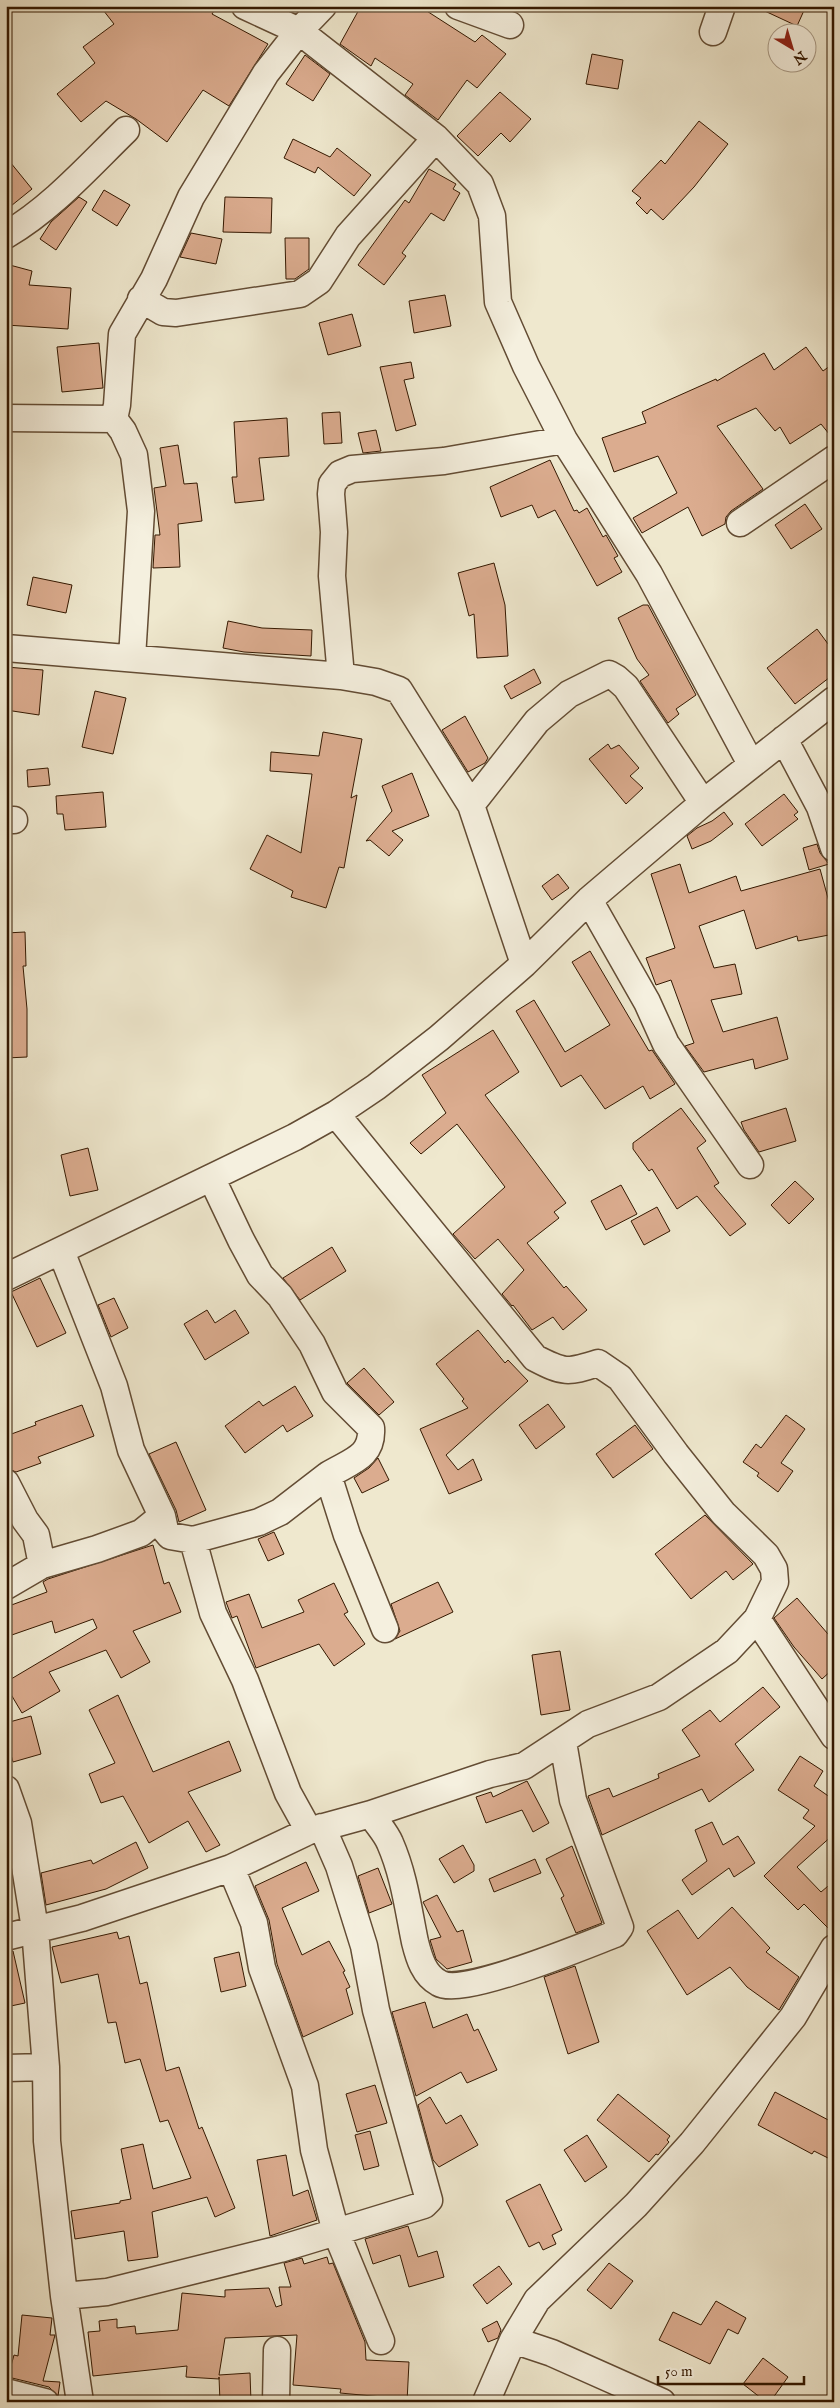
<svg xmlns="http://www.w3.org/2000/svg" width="840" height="2408" viewBox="0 0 840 2408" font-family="'IM FELL English',serif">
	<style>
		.building { fill: #dbac8f; stroke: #341800 }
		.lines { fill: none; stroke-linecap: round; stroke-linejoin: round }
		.minor-casing { stroke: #634c34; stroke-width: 29 }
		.minor { stroke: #f5f0df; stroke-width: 26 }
	</style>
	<rect width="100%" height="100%" fill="#efe8ce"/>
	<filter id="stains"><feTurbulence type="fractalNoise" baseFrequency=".004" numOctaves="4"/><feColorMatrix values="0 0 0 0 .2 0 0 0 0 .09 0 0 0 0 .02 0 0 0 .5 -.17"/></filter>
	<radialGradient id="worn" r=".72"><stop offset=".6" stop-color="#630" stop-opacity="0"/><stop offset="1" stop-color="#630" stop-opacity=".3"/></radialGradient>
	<!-- building -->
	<path class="building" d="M100 6H217L212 14 268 44 229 106 203 90 167 142 136 119 106 101 81 122 57 94 95 63 83 47 114 24Z
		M361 6H419L475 42 482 35 506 54 477 88 467 80 438 120 405 95 413 84 375 58 371 66 340 44Z
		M754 6H806L797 26Z
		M592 54 623 60 618 89 586 84Z
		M305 55 330 74 313 101 286 84Z
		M500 92 531 119 510 142 501 133 478 156 457 136Z
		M699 121 728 144 694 187 663 220 651 209 647 214 636 203 641 198 632 191 661 160 665 164Z
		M293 139 330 157 337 148 371 175 354 196 318 167 315 173 284 158Z
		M6 157 32 189 6 210Z
		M429 169 456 184 453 189 460 193 444 221 431 213 402 253 406 256 384 285 358 265 405 200 409 203Z
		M104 190 130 205 117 226 92 210Z
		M79 197 87 202 56 250 40 239 51 222Z
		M225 197 272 198 271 233 223 232Z
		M191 233 222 239 216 264 180 257Z
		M285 238H309V269L295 279H286Z
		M6 264 32 271 29 285 71 288 68 329 6 325Z
		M445 295 451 326 414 333 409 301Z
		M352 314 361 346 328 355 319 323Z
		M99 343 103 388 62 392 57 347Z
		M806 347 823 371 834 363V440L821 424 790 444 780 427 775 431 756 408 717 426 763 489 731 511 726 517 725 524 702 536 688 507 642 533 633 518 677 493 658 456 614 472 602 438 646 423 642 412 716 379 717 381 764 353 774 370Z
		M411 362 414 378 404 380 416 425 396 431 380 367Z
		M340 412 342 443 324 444 322 413Z
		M287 418 289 456 259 458 264 500 235 503 232 477H237L234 422Z
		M376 430 381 451 363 453 358 433Z
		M178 445 184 484 197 483 202 521 178 524 180 567 153 568 155 535H160L154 488 166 486 160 448Z
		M550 460 574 511 577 510 579 513 587 508 603 537 606 535 618 556 614 558 622 572 597 586 555 510 538 518 532 505 501 517 490 487Z
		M805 504 822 529 791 549 775 525Z
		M494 563 505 605 508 656 477 658 474 614 469 616 458 573Z
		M33 577 72 585 66 613 27 605Z
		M643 605H648L696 695 676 709 679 714 668 723 640 681 649 675 637 659 618 618Z
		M228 621 262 628 312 630 311 656 244 652 223 648Z
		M817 629 834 652V674L795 704 767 668Z
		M6 667 43 670 39 715 6 710Z
		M534 669 541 683 511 699 504 686Z
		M95 691 126 698 113 754 82 747Z
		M465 716 488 758 485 763 468 772 442 730Z
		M323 732 362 739 351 798 357 795 344 868 339 867 326 908 291 897 293 891 250 869 267 835 301 853 312 774 270 771 271 752 319 756Z
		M608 744 611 749 619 745 639 768 630 776 643 788 626 804 589 759Z
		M48 768 50 785 28 787 27 770Z
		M412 773 429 816 392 831 403 840 389 856 370 840 366 841 392 811 382 786Z
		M103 792 106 827 65 830 63 814H57L56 796Z
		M784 794 798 812 794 815 798 819 762 846 745 824Z
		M724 812 733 824 711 841 692 849 687 836 697 828 712 821Z
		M817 844 820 853 829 864 809 870 803 848Z
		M680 864 689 893 736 876 741 891 820 869 831 909 834 908V934L798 941 797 936 756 949 744 910 699 926 714 968 735 964 742 994 711 1000 723 1032 777 1017 788 1059 755 1069 753 1059 704 1072 685 1046 694 1043 671 980 656 985 646 958 675 948 651 874Z
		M558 874 569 888 552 900 542 886Z
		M25 932 26 966H23L27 1009V1057L6 1058V933Z
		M590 951 649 1051 652 1050 675 1084 650 1099 643 1086 605 1109 581 1075 561 1087 516 1011 534 1000 565 1052 610 1025 572 962Z
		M493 1030 519 1072 485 1095 566 1203 554 1212 559 1218 527 1243 564 1288 566 1286 587 1310 563 1330 553 1317 532 1330 513 1305 512 1306 502 1294 524 1270 498 1239 475 1259 453 1234 505 1187 457 1124 421 1154 410 1143 446 1113 422 1075Z
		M681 1108 706 1141 697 1148 719 1183 714 1186 746 1224 730 1236 697 1196 677 1209 652 1169 649 1171 633 1149V1143Z
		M786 1108 796 1141 759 1152 744 1130 741 1122Z
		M88 1148 98 1190 70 1196 61 1155Z
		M795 1181 814 1199 789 1224 771 1205Z
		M621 1185 637 1214 606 1230 591 1201Z
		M657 1207 670 1231 644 1245 631 1221Z
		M332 1247 346 1271 300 1300 283 1278Z
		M40 1278 66 1333 37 1347 11 1292Z
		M114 1298 128 1328 111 1337 98 1305Z
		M207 1310 215 1323 235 1310 249 1333 205 1360 184 1324Z
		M478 1330 505 1363 508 1360 528 1381 446 1455 458 1470 473 1459 482 1480 449 1494 420 1429 468 1408 462 1401 464 1399 436 1364Z
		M364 1368 394 1402 379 1415 347 1383Z
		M295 1386 313 1416 287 1432 283 1425 245 1453 225 1426 259 1401 263 1406Z
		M548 1404 565 1427 536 1449 519 1425Z
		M82 1405 94 1436 38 1457 41 1463 16 1472 9 1469 6 1461V1436L36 1425 35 1422Z
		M786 1415 805 1429 781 1463 793 1471 778 1492 757 1476 759 1473 743 1462 756 1444 761 1448Z
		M635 1425 653 1449 613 1478 596 1454Z
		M176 1442 206 1510 179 1522 176 1510 149 1454Z
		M378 1458 389 1480 362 1493 354 1478 369 1468Z
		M705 1515 753 1564 733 1580 726 1571 691 1599 655 1554Z
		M274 1532 284 1554 268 1561 258 1539Z
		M153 1545 164 1584 169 1582 181 1612 133 1631 150 1662 121 1678 106 1650 49 1672 60 1691 22 1713 6 1686V1682L97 1628 93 1619 55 1633 52 1621 6 1637V1607L47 1592 43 1582 48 1579Z
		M438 1582 453 1612 395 1639 400 1631 391 1604Z
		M334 1583 348 1612 344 1614 365 1644 334 1666 319 1644 256 1668 237 1616 232 1618 226 1602 249 1594 262 1628 304 1612 298 1600Z
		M797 1598 834 1641V1668L822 1679 794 1647 774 1618Z
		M560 1651 570 1710 541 1715 532 1655Z
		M763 1687 780 1707 735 1744 754 1770 709 1802 702 1789 602 1835 588 1796 609 1788 613 1797 659 1778 658 1774 700 1756 682 1730 710 1710 720 1722Z
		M118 1695 153 1772 229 1741 241 1771 188 1792 220 1845 206 1852 188 1821 149 1843 123 1796 101 1803 89 1774 115 1763 89 1710Z
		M31 1716 41 1754 13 1762 6 1737V1723Z
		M800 1756 823 1771 814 1786 834 1800V1834L797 1867 821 1892 834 1881 833 1933 804 1904 798 1910 764 1876 815 1826 803 1818 809 1810 778 1790Z
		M527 1781 549 1823 533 1832 522 1810 486 1823 476 1797 491 1792 493 1797Z
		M712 1822 723 1845 738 1836 755 1863 734 1877 729 1868 692 1895 682 1880 707 1861 695 1830Z
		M136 1842 148 1868 106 1889 46 1905 41 1873 91 1860 93 1864Z
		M463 1845 474 1865V1871L454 1883 439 1859Z
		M572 1846 602 1923 576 1933 561 1898 564 1896 546 1859Z
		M535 1859 541 1873 494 1892 489 1879Z
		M306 1862 319 1891 282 1908 302 1955 329 1941 345 1971 343 1972 350 1987 346 1989 353 2014 303 2037 277 1964 269 1920 255 1886Z
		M378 1868 392 1904 369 1913 358 1876Z
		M437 1895 457 1932 463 1930 472 1962 447 1969 436 1959 430 1940 441 1937 423 1902Z
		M732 1907 770 1948 766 1952 799 1977 779 2010 747 1987 730 1967 687 1995 647 1931 678 1910 698 1939Z
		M117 1932 119 1939 129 1936 140 1984 147 1982 166 2071 179 2067 199 2129 202 2127 235 2208 215 2217 207 2197 152 2212 158 2257 128 2261 124 2231 75 2239 71 2211 120 2203V2201L131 2199 121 2149 143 2144 153 2189 191 2178 168 2120 160 2122 140 2059 125 2063 116 2022 108 2023 98 1974 61 1983 52 1947Z
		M13 1951 25 2003 6 2007V1952Z
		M239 1952 246 1986 221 1992 214 1958Z
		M575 1966 599 2042 568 2054 544 1977Z
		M425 2002 433 2028 467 2014 474 2031 478 2029 497 2070 467 2083 461 2072 416 2096 392 2012Z
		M375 2085 387 2123 357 2132 346 2094Z
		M775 2092 834 2123V2161L814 2151 812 2154 758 2125Z
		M618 2094 670 2136 667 2140 669 2142 658 2155 656 2154 649 2162 597 2120Z
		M430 2097 446 2124 461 2115 478 2145 439 2167 433 2160 418 2105Z
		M370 2131 379 2166 364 2170 355 2135Z
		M587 2135 607 2167 585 2182 564 2150Z
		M286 2155 293 2196 308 2190 317 2220 270 2236 257 2160Z
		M540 2184 562 2230 552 2235 556 2244 543 2250 539 2242 529 2247 506 2201Z
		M408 2226 418 2257 437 2251 444 2277 409 2287 400 2255 373 2264 365 2239Z
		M327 2257 329 2264 333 2263 365 2342 366 2360 409 2362 407 2402H382L383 2397 340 2393 341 2389 293 2385 297 2335 225 2338 219 2375 250 2373 251 2402H220L219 2377V2379L186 2377 187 2366 93 2376 88 2332 100 2331 99 2321 117 2319V2328L135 2326 136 2334 178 2330 182 2293 225 2297V2290L269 2288 276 2307 282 2305 279 2287H291L284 2263 302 2258 304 2264Z
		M609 2263 633 2281 611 2309 587 2290Z
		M499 2266 512 2284 487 2304 473 2285Z
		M716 2301 746 2318 738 2334 728 2329 710 2364 659 2340 673 2312 701 2325Z
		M22 2315 52 2318 50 2335H55L43 2381 60 2382 58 2396 49 2387 8 2377 14 2355 18 2356Z
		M497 2321 501 2330 498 2338 488 2342 482 2329Z
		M763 2358 788 2377 770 2402H766L743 2384Z"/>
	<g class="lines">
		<defs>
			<path id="minor" d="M245 6 299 31 323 6
				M458 6 510 25
				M713 32 722 6
				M6 235C52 208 88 167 126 130
				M141 299 163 312 176 313 300 294 319 281 348 236 436 138
				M6 418 114 419
				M740 523 834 459
				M6 648 341 676 376 682 399 690 471 805 537 721 569 694 609 674 616 678 626 687 703 803
				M132 658 141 511 134 455 123 431 114 419 117 405 122 334 154 279 191 197 266 73 299 31 436 138 480 184 492 216 498 302 526 366 564 440 649 574 751 764
				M341 676 332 576 334 532 331 494 332 484 340 474 352 469 444 461 564 440
				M784 739 820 807 834 848
				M471 805 524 964
				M6 820H14
				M589 900 647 1002 666 1044 750 1165
				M336 1114 535 1358C564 1373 567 1373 598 1363L620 1378 676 1454 723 1513 766 1555 774 1569 775 1582 757 1619
				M212 1179 241 1240 260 1275 280 1296 312 1344 335 1392 371 1428C373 1457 351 1461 328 1475L347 1535 385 1629
				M61 1251 114 1386 131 1450 162 1516
				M6 1277 295 1137 336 1114 376 1087 439 1038 524 964 589 900 703 803 834 700
				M6 1483 25 1520 36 1535 42 1565
				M193 1540 213 1613 245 1680 288 1793 309 1831
				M6 1586 42 1565 97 1549 141 1533 162 1516 165 1530 170 1536 193 1540 259 1522 280 1512 328 1475
				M6 1789 18 1823 35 1929 46 2067 47 2141 64 2296 80 2402
				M371 1814C377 1824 386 1833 390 1843 404 1875 408 1908 415 1942 419 1958 424 1975 439 1983 462 1997 586 1945 615 1934L620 1927 573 1800 563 1742
				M322 1827 339 1866 364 1946 376 2010 429 2200 424 2205 336 2232 381 2341
				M6 1937 82 1918 231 1868 309 1831 371 1814 490 1774 524 1766 588 1724 659 1697 727 1651 757 1619 834 1736
				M6 2068 46 2067
				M64 2296 107 2292 280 2249 336 2232 314 2150 305 2086 262 1968 254 1923 231 1868
				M6 2392 45 2402
				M276 2402 277 2350
				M486 2402 513 2340
				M662 2402 552 2353 513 2340 537 2300 636 2205 692 2143 793 2017 834 1948"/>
		</defs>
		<!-- minor casing -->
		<use href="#minor" class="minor-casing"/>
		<!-- minor -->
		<use href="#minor" class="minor"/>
	</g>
	<!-- margin -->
	<rect width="840" height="2408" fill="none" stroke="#efe8ce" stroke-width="25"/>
	<rect x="8" y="8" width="825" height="2393" fill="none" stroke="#341800" stroke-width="2.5"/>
	<rect x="12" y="12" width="815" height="2383" fill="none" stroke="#341800"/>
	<!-- north arrow -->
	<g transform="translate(792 48) rotate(142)"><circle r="24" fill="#f5f0df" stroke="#a89a86"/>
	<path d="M0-4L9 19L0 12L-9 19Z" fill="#8f2418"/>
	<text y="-8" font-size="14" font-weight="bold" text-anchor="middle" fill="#341800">N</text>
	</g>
	<!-- scale -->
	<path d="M658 2376v8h146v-8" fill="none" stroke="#341800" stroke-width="2.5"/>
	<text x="665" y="2376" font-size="15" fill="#341800" stroke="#f5f0df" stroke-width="4" paint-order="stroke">50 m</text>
	<rect width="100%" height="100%" filter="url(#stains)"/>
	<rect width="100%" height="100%" fill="url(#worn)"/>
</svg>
